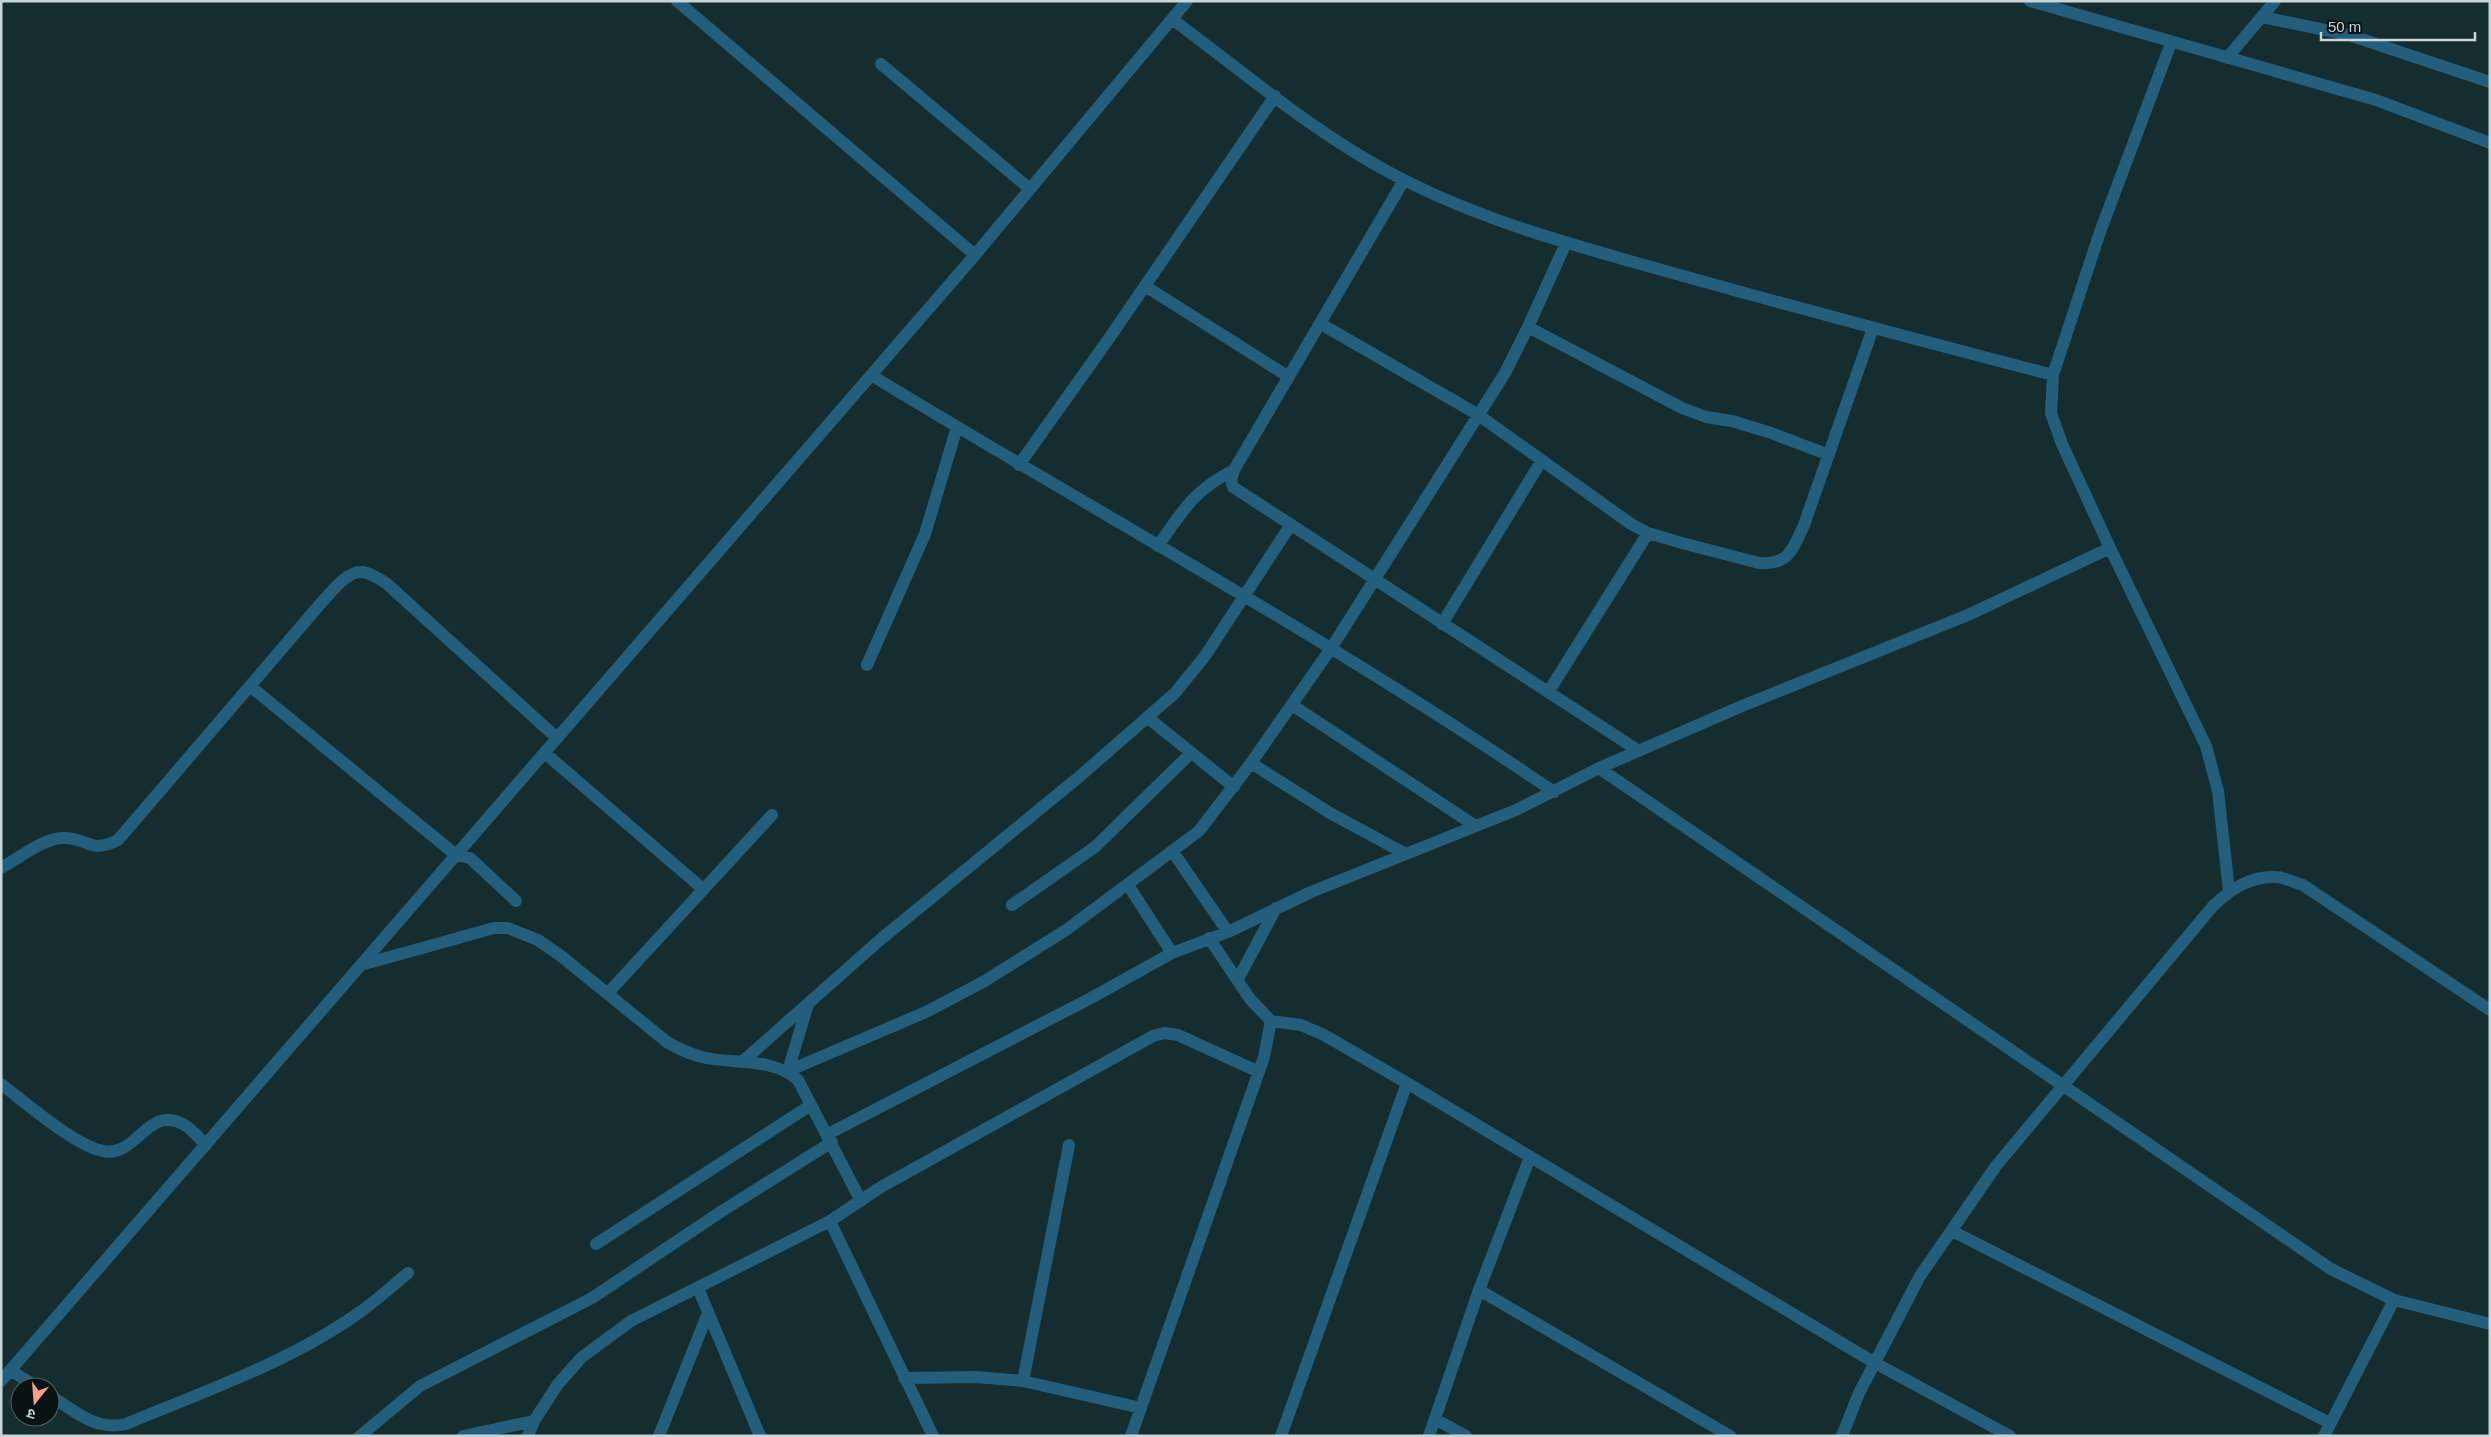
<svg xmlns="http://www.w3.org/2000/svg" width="2491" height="1437" viewBox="0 0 2491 1437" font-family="Helvetica,'Noto Sans Devanagari',sans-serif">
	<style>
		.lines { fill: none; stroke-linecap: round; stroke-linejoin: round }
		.minor { stroke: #235f7c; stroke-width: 12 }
	</style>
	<rect width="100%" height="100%" fill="#152d2e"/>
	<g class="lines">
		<!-- minor -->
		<path class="minor" d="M677 1 975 255
			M2030 1 2376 100 2490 143
			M2262 17 2349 35 2490 82
			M1172 19C1246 74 1319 137 1402 179 1494 226 1595 251 1694 279 1813 312 1933 344 2053 375
			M2171 43 2100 232 2053 375 2051 413 2062 444 2110 548 2206 746 2218 791 2229 891
			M2227 58 2275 1
			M881 64 1030 189
			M1404 180 1234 470 1231 480 1233 487 1639 751
			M1145 286 1289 377
			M1321 324 1477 414 1631 524 1648 533 1682 543 1759 563C1789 565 1793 549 1804 525L1873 328
			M1528 327 1682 408 1706 417 1732 421 1771 433 1829 455
			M871 375C1099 514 1334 641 1554 792
			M1019 465 1110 337 1275 96
			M1158 546C1183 510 1194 490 1234 470
			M1442 624 1542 460
			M867 665 925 534 957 427
			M250 686 456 855 470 858 516 901
			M1549 691 1648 533
			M1292 705 1474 825
			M1147 717 1234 787
			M546 754 703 889
			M1251 763 1330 813 1404 853
			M1599 768 2331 1269 2394 1300 2490 1324
			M1173 852 1228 932
			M1 868C19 858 41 840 61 838 87 836 89 855 118 840L321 603C331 593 347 570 363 572 371 573 379 579 386 583L557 738
			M1128 885 1172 953
			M1012 905 1095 847 1191 753
			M1209 938 1250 999 1271 1021 1301 1025 1324 1035 1407 1083
			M361 965 494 928H508L538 940 561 956 667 1042C679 1049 692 1055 706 1058 737 1064 774 1058 798 1080L861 1201
			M1238 979 1276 908
			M608 993 772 815
			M742 1062 881 939 1079 777 1175 693 1205 656 1290 526
			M788 1071 926 1012 983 982 1066 930 1199 831 1251 763 1332 647 1505 373 1528 327 1566 243
			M788 1071 808 1004
			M1 1084C26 1103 74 1145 103 1151 137 1158 147 1105 183 1124 192 1129 199 1138 206 1145
			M828 1134 1091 998 1172 953 1228 932 1311 892 1516 810 1599 768 1742 706 1968 615 2110 548
			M830 1221 933 1436
			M1952 1231 2330 1423
			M596 1244 811 1105
			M698 1288 760 1436
			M1479 1290 1730 1436
			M10 1370 37 1387
			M904 1378 976 1377 1023 1381 1141 1408
			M1 1381 975 255 1187 1
			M1023 1381 1069 1145
			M50 1395C74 1411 95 1431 126 1424 205 1391 290 1362 360 1312 377 1300 392 1286 408 1273
			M1435 1419 1466 1436
			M360 1436 420 1386 592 1298 722 1211 832 1142
			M463 1436 534 1421 558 1384 582 1357 631 1321 830 1221 881 1187 1153 1036 1164 1033 1178 1035 1259 1072
			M528 1436 534 1421
			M659 1436 708 1313
			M1131 1436 1264 1057 1271 1021
			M1281 1436 1407 1083 1875 1363 2010 1436
			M1429 1436 1479 1290 1530 1157
			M1842 1436 1859 1393 1920 1276 1996 1166 2213 906C2231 889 2250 876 2276 877 2284 877 2295 883 2303 885L2490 1010
			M2324 1436 2394 1300"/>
	</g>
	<!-- border -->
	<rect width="2491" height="1437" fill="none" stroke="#c7d5d6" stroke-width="5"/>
	<!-- north arrow -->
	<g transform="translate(35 1402) rotate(197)"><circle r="24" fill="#091314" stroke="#556162"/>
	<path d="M0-4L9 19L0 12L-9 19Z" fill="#f49e88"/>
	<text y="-8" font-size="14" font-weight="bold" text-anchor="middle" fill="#c7d5d6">उ</text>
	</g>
	<!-- scale -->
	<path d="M2321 32v8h154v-8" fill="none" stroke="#c7d5d6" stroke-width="2.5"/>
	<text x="2328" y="32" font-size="15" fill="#c7d5d6" stroke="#091314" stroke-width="4" paint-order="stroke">50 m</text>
</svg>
